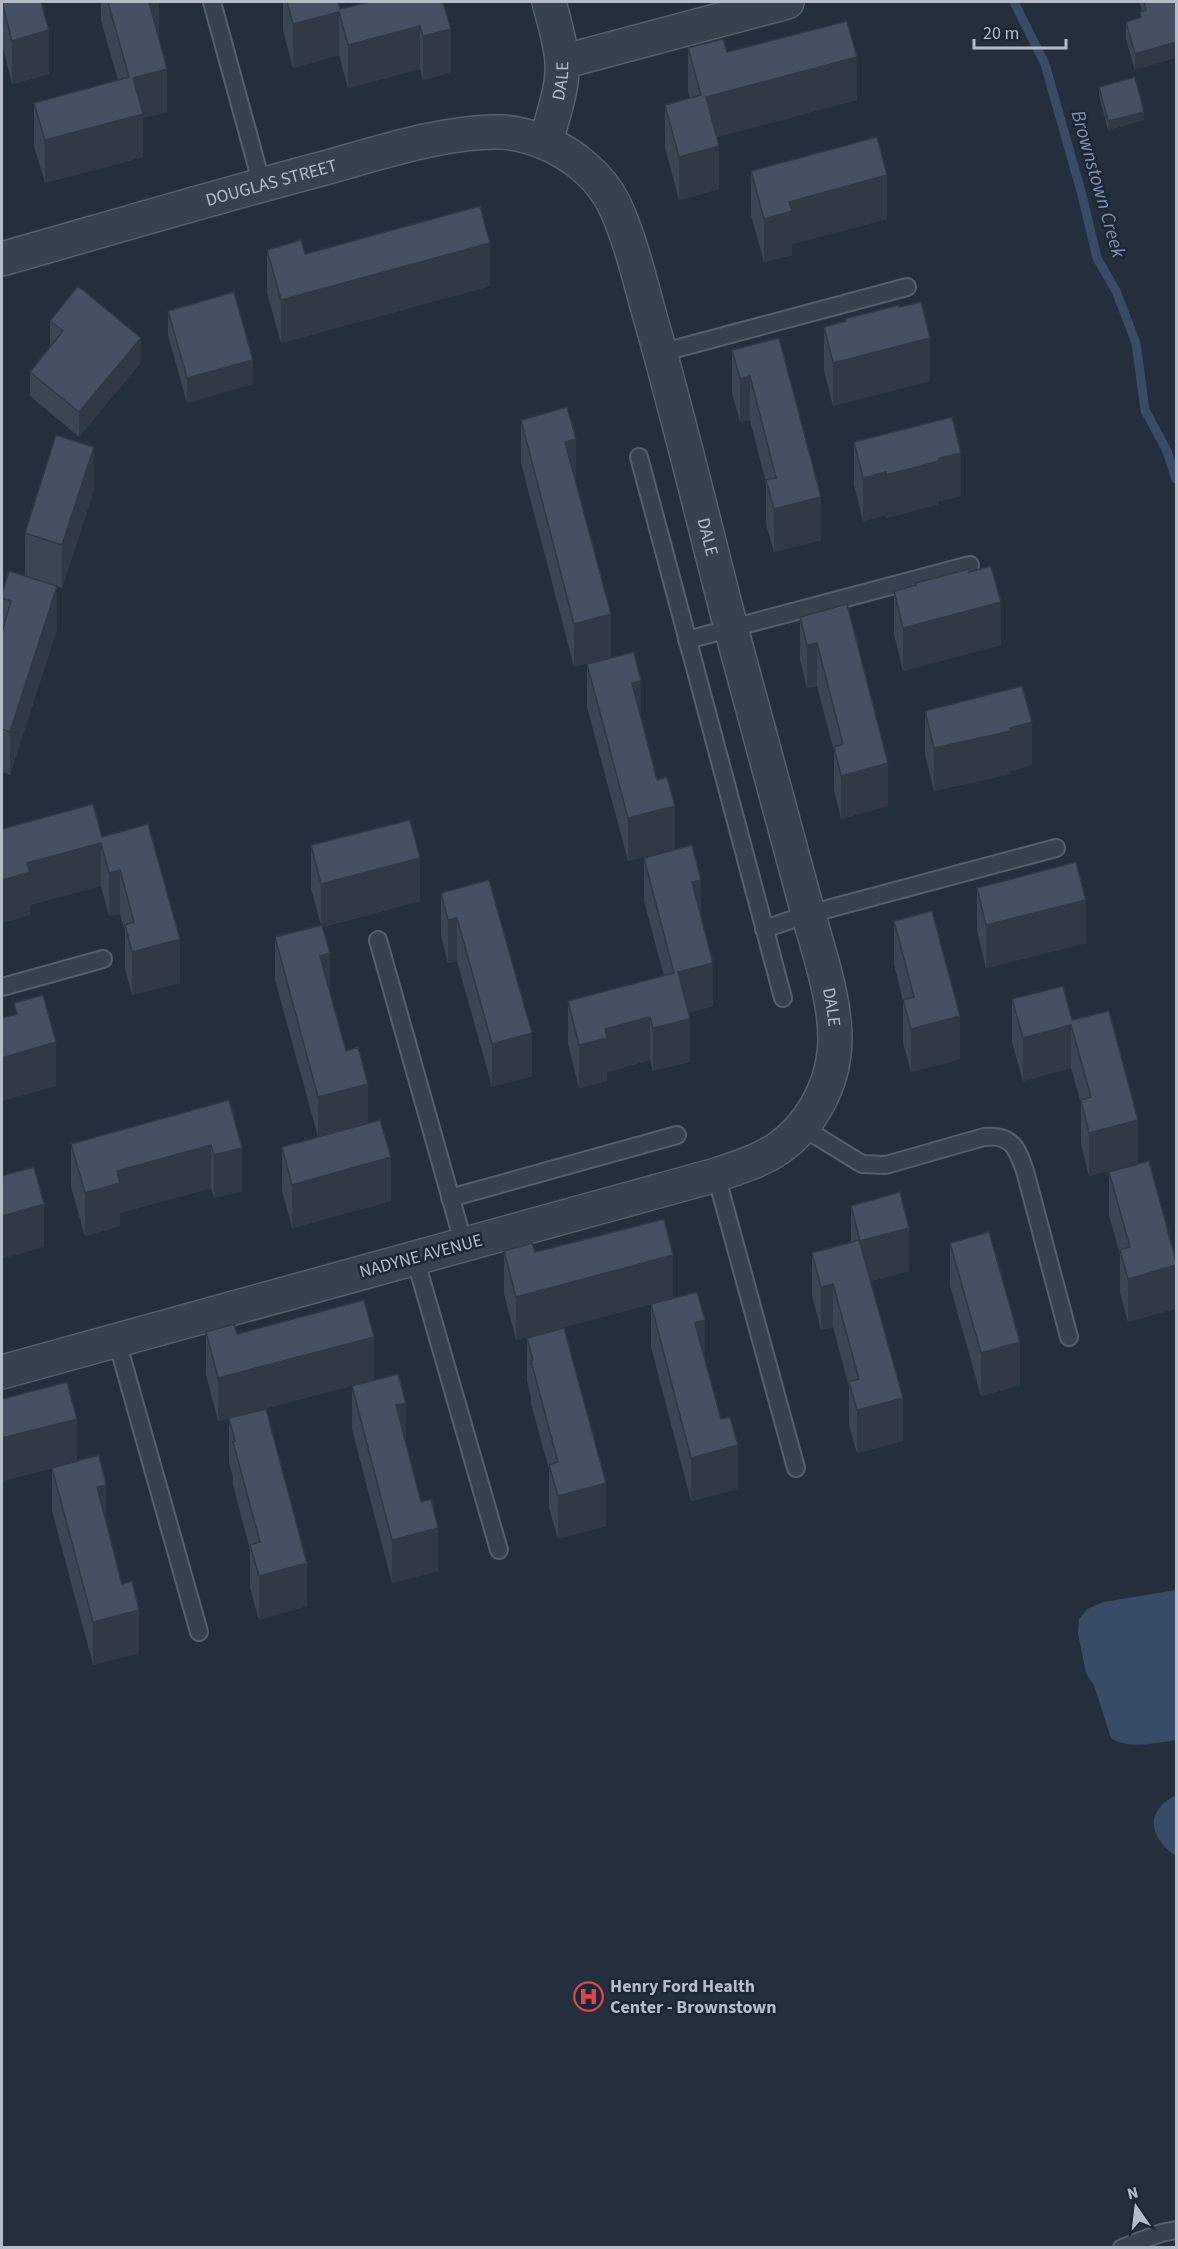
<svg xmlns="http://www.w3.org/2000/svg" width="1178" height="2249" viewBox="0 0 1178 2249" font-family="'Source Sans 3',sans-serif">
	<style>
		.water { fill: #394c67 }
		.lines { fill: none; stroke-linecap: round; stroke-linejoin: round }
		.stream { stroke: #394c67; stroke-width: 9 }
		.service-casing { stroke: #565f6c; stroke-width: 20 }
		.minor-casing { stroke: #565f6c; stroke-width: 36 }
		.service { stroke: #38414e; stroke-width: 16 }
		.minor { stroke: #38414e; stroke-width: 33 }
		.wall { fill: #3b4654 }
		.shaded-wall { fill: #303945 }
		.building { fill: #455162; stroke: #303945; stroke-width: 1.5 }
		.labels { text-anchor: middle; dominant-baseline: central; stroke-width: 5; stroke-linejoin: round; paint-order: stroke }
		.street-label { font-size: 18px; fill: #b4bcc9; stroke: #1d2633 }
		.poi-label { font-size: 18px; font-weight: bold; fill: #b4bcc9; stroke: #1d2633; text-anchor: start }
		.water-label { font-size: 20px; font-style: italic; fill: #7c92b1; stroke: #1d2633 }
	</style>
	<rect width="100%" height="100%" fill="#242f3e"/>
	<!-- water -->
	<path class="water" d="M1176 1590V1740C1154 1743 1131 1750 1111 1738L1094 1685 1086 1673 1078 1633 1079 1619 1087 1609 1104 1602Z
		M1176 1795V1856C1149 1837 1144 1812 1176 1795Z"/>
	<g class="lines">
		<!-- stream -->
		<path class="stream" d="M1014 2 1045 64 1082 195 1097 258 1116 291 1136 343 1145 410 1167 451 1176 479"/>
		<defs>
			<path id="service" d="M212 2 262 185
				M660 353 907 287
				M639 457 783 998
				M687 640 970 565
				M764 929 809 914 1056 848
				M378 940 464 1245
				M2 987 103 959
				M802 1127 862 1164 886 1165 984 1137C1012 1134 1017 1148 1025 1171L1069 1337
				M716 1175 796 1468
				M450 1198 677 1135
				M415 1258 499 1550
				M117 1341 199 1632
				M1122 2248 1161 2233 1176 2230"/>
			<g id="minor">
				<path d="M562 62 787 2"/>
				<path id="s1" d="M546 143C552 117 564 87 562 61 560 40 554 21 549 2"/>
				<path id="s2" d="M2 259C107 229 212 198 317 170 373 155 445 130 503 132 517 133 531 137 544 142 573 154 600 176 614 204 632 242 641 286 653 327 681 427 705 527 731 628 755 719 781 811 805 902 817 947 840 1009 834 1054 830 1090 809 1127 779 1148 760 1161 737 1168 716 1175L2 1372"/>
			</g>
		</defs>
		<!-- service casing -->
		<use href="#service" class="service-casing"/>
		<!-- minor casing -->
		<use href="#minor" class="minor-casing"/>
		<!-- service -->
		<use href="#service" class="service"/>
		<!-- minor -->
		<use href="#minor" class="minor"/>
	</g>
	<!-- wall -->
	<path class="wall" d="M2 2 49 74 12 84 2 44Z
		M101 2H159L158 36 167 112 143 118V157L45 183 34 146V103L118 80 101 21Z
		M283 2H338L340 9 443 2 451 72 423 80 420 69 348 88 339 55 293 68 283 30Z
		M1139 2H1176L1135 70 1126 39V22L1140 18V12L1142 11Z
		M688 48 727 52 857 100 717 137 719 189 679 200 665 148V105L690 98 688 91Z
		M1099 87 1144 120 1108 130 1099 95Z
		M751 171 887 219 792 244V255L764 262 751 215Z
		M267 250 305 254 490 286 281 343 267 293Z
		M168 311 253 384 187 403 168 335Z
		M845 319 930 381 833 406 824 370V327L845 321Z
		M50 321 141 362 79 437 30 396V372L51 346 50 345Z
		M779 338 821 540 774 552 766 524V483L750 420 740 422 732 393V350Z
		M521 420 576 481 611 657 574 667 521 463Z
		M854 442 961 496 939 501V504L886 518V515L863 521 854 485Z
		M94 490 62 588 57 586V629L10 775 2 772V594L25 576V533Z
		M916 583 1001 645 903 671 894 634V591L916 586Z
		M800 617 888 763V806L841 819 834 790V751L817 686 807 688 800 660Z
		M587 664 641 719 675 849 628 861 587 707Z
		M925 711 1032 765 1011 771V774L934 791 925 755Z
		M102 837 180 983 132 995 125 968V931L120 914 109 916 101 886 30 905V915L2 923Z
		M311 845 420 901 323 927 330 993 346 1051 391 1201 292 1228 282 1190V1147L318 1137 275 980V937L321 925 311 889Z
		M644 858 701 919 713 1006 688 1013 690 1062 653 1071 650 1060 607 1072V1081L579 1088 568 1044V1001L664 976 644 901Z
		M489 880 532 1076 492 1087 457 961 448 963 441 936V893Z
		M977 888 1086 943 986 968 977 931Z
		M894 921 960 1059 911 1072 903 1043V1001L894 964Z
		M1012 999 1072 1020 1138 1163 1089 1176 1081 1144V1103L1071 1068 1023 1081 1012 1042Z
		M229 1100 242 1191 214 1198 211 1188 120 1213V1226L85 1236 71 1187V1144Z
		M1109 1172 1176 1261 1128 1322 1120 1293V1255L1109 1215Z
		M851 1206 909 1271 871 1281 903 1441 857 1453 849 1425V1387L833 1327 821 1330 812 1296V1253L851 1242Z
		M950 1243 1020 1385 981 1396 950 1286Z
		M504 1251 535 1252 673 1298 705 1358 738 1489 691 1501 651 1347V1304L516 1340 504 1294Z
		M206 1332 237 1334 374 1380 218 1421 206 1375Z
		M527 1338 606 1526 558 1539 549 1508V1469L531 1404V1397L527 1381Z
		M352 1386 406 1442 438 1571 392 1583 352 1429Z
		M2 1399 77 1461 106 1524 139 1653 93 1665 52 1511V1468L2 1481Z
		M229 1418 307 1606 259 1620 250 1588V1550L233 1485V1477L229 1462Z"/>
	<!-- shaded-wall -->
	<path class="shaded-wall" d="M147 2H159V36L147 39Z
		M339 12V55L293 68V24Z
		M420 26V69L348 88V45Z
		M451 29V72L423 80V36Z
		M49 30V74L12 84V41Z
		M1176 42V58L1135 70V54Z
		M857 57V100L706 140V97Z
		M167 69V112L143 118V157L45 183V140L133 78Z
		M1144 112V120L1108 130V121Z
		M719 146V189L679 200V157Z
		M887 175V219L792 244V255L764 262V219L789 202Z
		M490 243V286L281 343V300Z
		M141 338V362L79 437V412Z
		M930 338V381L833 406V363Z
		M253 360V384L187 403V378Z
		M750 376V420L740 422V379Z
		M576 439V482L565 442Z
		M94 447V490L62 588V545Z
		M961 453V496L939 501V504L886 518V475L939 458Z
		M886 472V515L863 521V478Z
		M821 497V540L774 552V509Z
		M57 586V629L10 775V732Z
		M1001 602V645L903 671V628Z
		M611 614V657L574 667V624Z
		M817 643V686L807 688V645Z
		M641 681V724L632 683Z
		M1032 722V765L1011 771V774L934 791V748Z
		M888 763V806L841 819V776Z
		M675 806V849L628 861V818Z
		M101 843V886L30 905V915L2 923V880L27 863Z
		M420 858V901L321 927V884Z
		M120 870V914L109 916V873Z
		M701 880V923L692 882Z
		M1086 900V943L986 968V925Z
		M457 918V961L448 963V920Z
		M180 939V983L132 995V952Z
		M330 953V996L320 956Z
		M713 963V1006L678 1016V972Z
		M960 1016V1059L911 1072V1029Z
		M650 1017V1060L607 1072V1081L579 1088V1045L605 1029Z
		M690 1019V1062L653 1071V1028Z
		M1071 1025V1068L1023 1081V1038Z
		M532 1033V1076L492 1087V1044Z
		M56 1042V1086L2 1101V1058Z
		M368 1084V1127L318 1140V1097Z
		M1138 1120V1163L1089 1176V1133Z
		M211 1145V1188L120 1213V1226L85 1236V1193L117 1171Z
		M242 1148V1191L214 1198V1155Z
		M391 1157V1201L292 1228V1185Z
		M44 1204V1247L2 1259V1216Z
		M909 1228V1271L860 1284V1241Z
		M673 1255V1298L516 1340V1297Z
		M1176 1265V1309L1128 1322V1279Z
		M833 1284V1327L821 1330V1287Z
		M705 1320V1363L695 1323Z
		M374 1337V1380L218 1421V1378Z
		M1020 1342V1385L981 1396V1353Z
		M903 1398V1441L857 1453V1410Z
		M406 1403V1446L396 1405Z
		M77 1419V1462L2 1481V1438Z
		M738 1445V1489L691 1501V1458Z
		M606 1483V1526L558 1539V1496Z
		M106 1485V1528L97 1487Z
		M438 1528V1571L392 1583V1540Z
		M307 1563V1606L259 1620V1576Z
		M139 1610V1653L93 1665V1622Z"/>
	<!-- building -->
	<path class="building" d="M2 2H41L49 30 12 41Z
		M108 2H149L167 69 133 78 143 114 45 140 34 103 129 77Z
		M287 2H338L340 9 369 2H443L451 29 423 36 420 26 348 45 339 12 293 24Z
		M1144 2H1176V42L1135 54 1126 22 1141 17 1140 12 1146 10Z
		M847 21 857 57 706 97 719 146 679 157 665 105 701 95 688 48 723 39 727 52Z
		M1135 77 1144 112 1108 121 1099 87Z
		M877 137 887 175 789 202 792 211 764 219 751 171Z
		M480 206 490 243 281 300 267 250 301 240 305 254Z
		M78 286 141 338 79 412 30 372 63 331 50 321Z
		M234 292 253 360 187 378 168 311Z
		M921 302 930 338 833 363 824 327 846 321 845 319 899 305V307Z
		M779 338 821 497 774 509 766 480 776 478 750 376 740 379 732 350Z
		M567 407 576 439 565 442 611 614 574 624 521 420Z
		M952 417 961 453 939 458V461L886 475V472L863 478 854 442Z
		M56 435 94 447 62 545 25 533Z
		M991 566 1001 602 903 628 894 591 916 585V583L969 569V572Z
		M9 571 57 586 10 732 2 729V632L11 601 2 598V594Z
		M847 604 888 763 841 776 834 747 843 744 817 643 807 645 800 617Z
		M634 652 641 681 632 683 657 780 667 777 675 806 628 818 587 664Z
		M1022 686 1032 722 1010 728 1011 731 934 748 925 711Z
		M93 804 102 837 148 824 180 939 132 952 125 925 134 922 120 870 109 873 101 843 27 863 30 872 2 880V829Z
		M410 820 420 858 321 884 311 845Z
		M692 845 701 880 692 882 713 963 678 972 690 1019 653 1028 650 1017 605 1029 607 1038 579 1045 568 1001 674 973 644 858Z
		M1076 862 1086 900 986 925 977 888Z
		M489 880 532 1033 492 1044 457 918 448 920 441 893Z
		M932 911 960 1016 911 1029 903 1000 914 997 894 921Z
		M322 925 330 953 320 956 346 1051 358 1047 368 1084 318 1097 275 937Z
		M1063 986 1072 1020 1109 1011 1138 1120 1089 1133 1081 1100 1091 1097 1071 1025 1023 1038 1012 999Z
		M43 995 56 1042 2 1058V1018L17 1014 14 1003Z
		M229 1100 242 1148 214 1155 211 1145 117 1171 120 1183 85 1193 71 1144Z
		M380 1120 391 1157 292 1185 282 1147Z
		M1149 1161 1176 1261V1265L1128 1279 1120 1250 1130 1247 1109 1172Z
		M34 1167 44 1204 2 1216V1176Z
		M900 1192 909 1228 860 1241 851 1206Z
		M664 1219 673 1255 516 1297 504 1251 532 1243 535 1252Z
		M989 1232 1020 1342 981 1353 950 1243Z
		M859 1240 903 1398 857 1410 849 1382 859 1379 833 1284 821 1287 812 1253Z
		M697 1292 705 1320 695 1323 721 1419 730 1417 738 1445 691 1458 651 1304Z
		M364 1300 374 1337 218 1378 206 1332 234 1324 237 1334Z
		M564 1328 606 1483 558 1496 549 1465 558 1462 531 1361 533 1360 527 1338Z
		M398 1374 406 1403 396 1405 421 1502 431 1499 438 1528 392 1540 352 1386Z
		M67 1382 77 1419 2 1438V1399Z
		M266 1409 307 1563 259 1576 250 1545 260 1542 233 1442 235 1441 229 1418Z
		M99 1455 106 1485 97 1487 122 1584 132 1581 139 1610 93 1622 52 1468Z"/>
	<!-- icons -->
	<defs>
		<symbol id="hospital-ring" viewBox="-11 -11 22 22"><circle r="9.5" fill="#1d2633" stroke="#e0444e" stroke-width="1.5"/><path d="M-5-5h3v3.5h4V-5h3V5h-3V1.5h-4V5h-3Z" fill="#e0444e"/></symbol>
	</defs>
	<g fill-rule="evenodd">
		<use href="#hospital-ring" x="572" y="1980" width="33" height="33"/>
	</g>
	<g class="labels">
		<!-- street labels -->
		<g class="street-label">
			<text stroke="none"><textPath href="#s1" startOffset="64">DALE</textPath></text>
			<text stroke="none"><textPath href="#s2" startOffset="280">DOUGLAS STREET</textPath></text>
			<text stroke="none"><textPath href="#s2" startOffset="1002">DALE</textPath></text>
			<text stroke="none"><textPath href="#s2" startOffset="1488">DALE</textPath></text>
			<text transform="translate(421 1256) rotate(-15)">NADYNE AVENUE</text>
		</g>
		<!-- poi labels -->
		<g class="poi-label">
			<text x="610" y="1986">Henry Ford Health<tspan x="610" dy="21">Center - Brownstown</tspan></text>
		</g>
		<!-- water labels -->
		<g class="water-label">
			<text transform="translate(1098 184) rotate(74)">Brownstown Creek</text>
		</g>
	</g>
	<!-- border -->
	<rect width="1178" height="2249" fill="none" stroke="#b4bcc9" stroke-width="6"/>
	<!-- north arrow -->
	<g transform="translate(1136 2207) rotate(346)" stroke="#1d2633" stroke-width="4.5" paint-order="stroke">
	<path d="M0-4.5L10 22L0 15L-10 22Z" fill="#b4bcc9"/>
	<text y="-9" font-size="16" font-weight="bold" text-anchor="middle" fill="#b4bcc9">N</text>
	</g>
	<!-- scale -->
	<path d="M974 39v9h92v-9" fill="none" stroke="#b4bcc9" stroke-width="3"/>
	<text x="983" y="39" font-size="18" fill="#b4bcc9" stroke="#1d2633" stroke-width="4.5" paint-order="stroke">20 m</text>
</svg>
